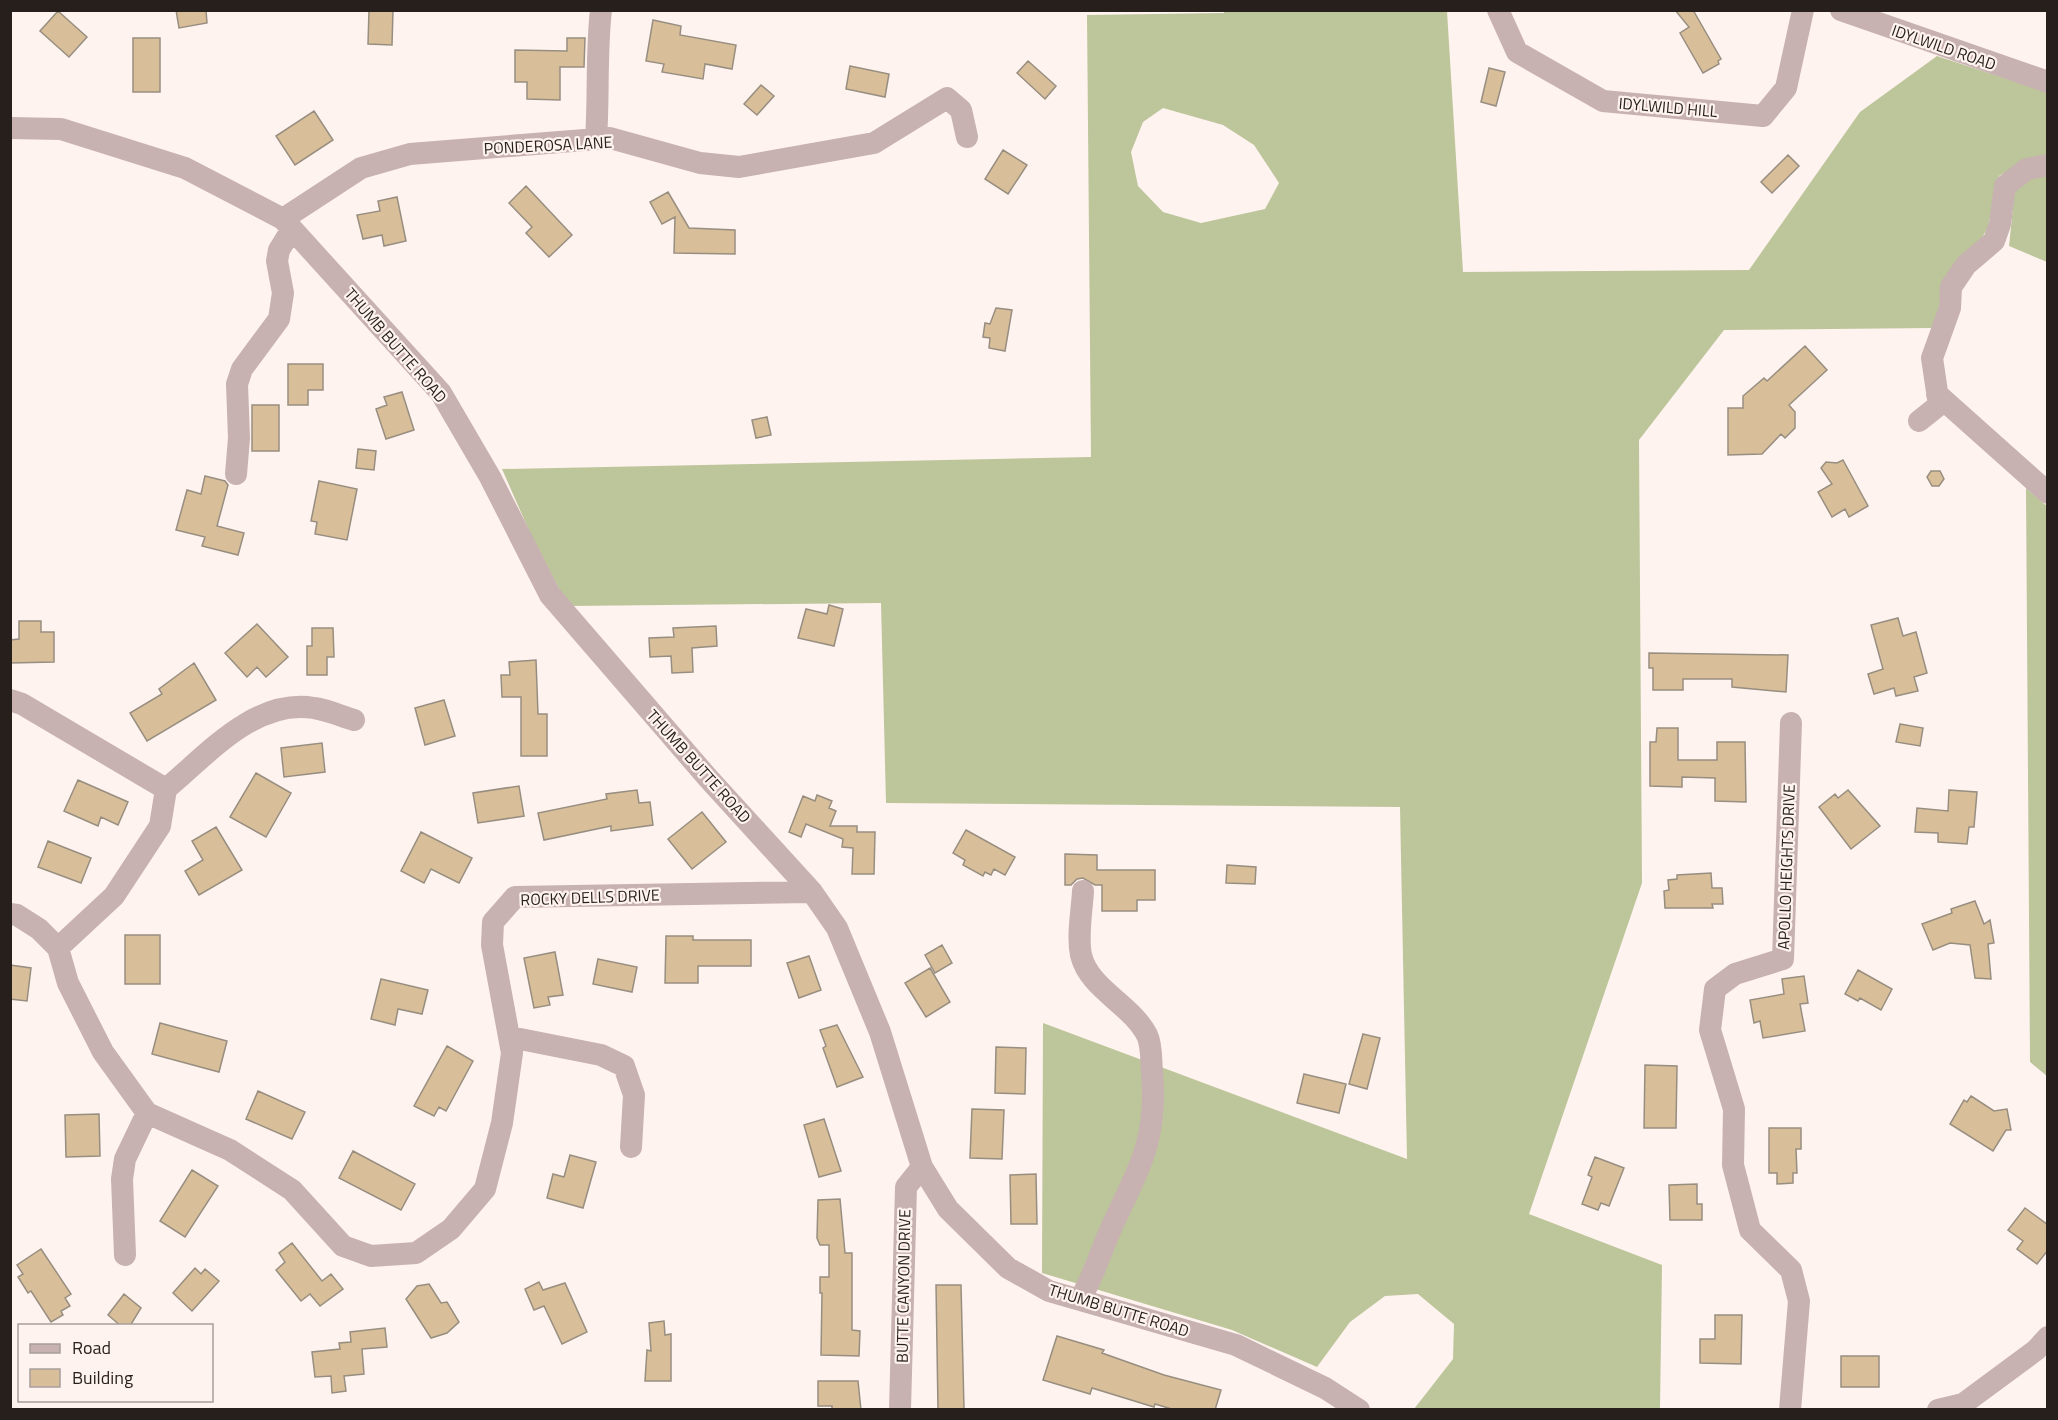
<svg xmlns="http://www.w3.org/2000/svg" width="2058" height="1420" viewBox="0 0 2058 1420" font-family="'Titillium Web',sans-serif">
	<style>
		.forest { fill: #bdc59b; fill-rule: evenodd }
		.building { fill: #d8bf9a; stroke: #988e80; stroke-width: 1.5 }
		.lines { fill: none; stroke-linecap: round; stroke-linejoin: round }
		.minor { stroke: #c7b1b1; stroke-width: 22 }
		.labels { text-anchor: middle; dominant-baseline: central; stroke-width: 4.5; stroke-linejoin: round; paint-order: stroke }
		.street-label { font-size: 16px; fill: #261f1c; stroke: #fff3ef }
	</style>
	<rect width="100%" height="100%" fill="#fff3ef"/>
	<!-- forest -->
	<path class="forest" d="M1224 10 1447 11 1463 272 1749 270 1860 112 1937 56 2047 92V156L2027 160 1999 176 1988 227 1933 328 1724 330 1639 440 1642 883 1529 1214 1662 1265 1660 1409H1414L1453 1359 1454 1324 1418 1294 1385 1296 1350 1322 1317 1367 1232 1330 1042 1273 1043 1023 1407 1159 1400 807 886 803 881 603 568 606 531 535 502 469 1091 457 1087 15 1224 13ZM1163 108 1223 125 1254 145 1279 183 1265 209 1201 223 1163 212 1138 186 1131 152 1143 122Z
		M2047 172V262L2009 246 2015 188 2030 177Z
		M2026 488 2048 507 2047 1076 2030 1062Z"/>
	<!-- building -->
	<path class="building" d="M176 10H206L207 23 179 28Z
		M369 10H393L392 45 368 44Z
		M1675 10H1693L1721 59 1718 61 1719 64 1703 73 1680 33 1689 27Z
		M58 11 87 37 69 57 40 31Z
		M653 20 681 26 680 35 736 45 732 69 705 64 703 79 662 72 664 64 646 61Z
		M133 38H160V92H133Z
		M567 38H585L584 67H560V100L527 99V82H515V50L567 51Z
		M1028 61 1056 86 1045 99 1017 73Z
		M850 66 889 74 885 97 846 89Z
		M1489 68 1505 72 1496 106 1481 102Z
		M761 85 774 96 757 115 744 104Z
		M314 111 333 140 295 165 276 136Z
		M1003 150 1027 165 1008 194 985 179Z
		M1788 155 1799 166 1772 193 1761 182Z
		M526 186 572 235 549 257 526 233 532 227 509 203Z
		M668 192 689 228 735 230V254L674 253 675 217 662 224 650 202Z
		M397 197 406 241 384 246 382 235 363 239 357 215 380 211 378 201Z
		M996 308 1012 310 1005 351 989 348 990 338 983 337 985 323 990 324Z
		M1805 346 1827 370 1789 405 1795 412V428L1785 438 1781 434 1762 454 1728 455V408H1743V396L1764 378 1767 381Z
		M288 364H323V390H308V405H288Z
		M402 392 414 430 386 439 376 409 387 405 384 397Z
		M252 405H279V451H252Z
		M767 417 771 435 756 438 752 420Z
		M358 449 376 451 374 470 356 468Z
		M1843 460 1868 506 1849 517 1845 509 1832 517 1818 492 1832 484 1821 468 1826 462 1837 463Z
		M1931 471H1940L1944 479 1939 486H1932L1927 477Z
		M205 476 225 481 228 485 217 526 244 533 238 555 202 546 205 537 176 530 187 490 201 494Z
		M319 481 357 489 347 540 315 534 317 522 311 521Z
		M829 605 843 609 834 646 798 638 806 609 827 614Z
		M1898 618 1903 636 1916 632 1927 673 1914 677 1918 691 1896 696 1894 688 1874 694 1868 674 1883 669 1871 625Z
		M19 621H41V632H54V662L10 663V640L19 639Z
		M257 624 288 657 266 677 257 667 247 677 225 653Z
		M716 626 717 646 692 648 693 672 672 673 671 656 650 657 649 638 674 637 673 628Z
		M312 628H333L334 657H327V675H307V646H312Z
		M1649 653 1788 655 1786 692 1732 687V679H1683V690H1653V668H1649Z
		M536 660 538 714H547V756H521V697H502L501 675H510L509 662Z
		M194 663 216 700 147 741 130 713 162 694 159 689Z
		M444 700 455 736 425 745 415 708Z
		M1900 724 1923 728 1920 746 1896 742Z
		M1657 728H1678V760H1717V742H1745L1746 802 1715 801V778L1682 777V787L1650 786V742H1656Z
		M322 743 325 772 284 777 281 748Z
		M256 773 291 793 266 837 230 817Z
		M78 780 128 802 118 825 101 817 98 826 64 811Z
		M519 786 524 816 478 823 473 793Z
		M637 790 639 803 650 802 653 825 611 831V826L544 840 538 813 607 799 606 794Z
		M1848 790 1880 826 1851 849 1819 807 1835 794 1838 798Z
		M1949 790 1977 792 1974 827H1969L1967 844 1938 842V833L1915 832 1917 808 1948 811Z
		M817 795 832 801 829 808 836 811 830 826H857V832H875L874 874H852L853 848 842 847 843 839 806 824 801 837 789 832 803 796 815 801Z
		M702 812 726 842 692 869 668 839Z
		M216 827 242 870 199 895 185 871 203 860 192 841Z
		M966 830 1015 857 1005 875 994 869 991 875 985 872 983 876 963 865 965 860 953 853Z
		M421 832 472 858 459 883 431 869 424 883 401 871Z
		M48 841 91 858 81 883 38 867Z
		M1065 854 1097 855V870H1155V900H1137V911H1102V885H1095L1083 878 1077 879 1071 885H1065Z
		M1227 865 1256 867 1255 884 1226 883Z
		M1711 873 1712 888H1722L1723 904H1712L1713 908H1665L1664 891 1669 890 1668 880 1677 879V875Z
		M1975 901 1984 924 1990 920 1994 943 1988 944 1991 979 1975 978 1970 945 1950 943 1933 950 1922 924 1952 913 1951 909Z
		M125 935H160V984H125Z
		M666 936H693V940H751V966H698V983H665Z
		M942 945 952 963 935 973 925 955Z
		M555 952 563 995 548 997 550 1005 534 1008 524 958Z
		M809 956 821 990 799 998 787 963Z
		M598 959 637 967 632 992 593 984Z
		M10 965 31 968 27 1001 10 999Z
		M930 968 950 1002 926 1017 905 983Z
		M1858 970 1892 989 1881 1010 1860 998 1858 1001 1845 994Z
		M1804 976 1808 1003 1800 1004 1805 1031 1763 1038 1760 1021 1754 1023 1750 1000 1784 994 1782 979Z
		M381 979 428 990 422 1014 398 1009 395 1025 371 1019Z
		M160 1023 227 1041 219 1072 152 1054Z
		M837 1025 863 1077 837 1087 823 1048 826 1046 820 1030Z
		M1363 1034 1380 1038 1367 1089 1349 1084Z
		M447 1046 473 1061 446 1111 439 1107 434 1116 414 1106Z
		M996 1047 1026 1048 1025 1094 995 1093Z
		M1645 1065 1677 1066 1676 1128H1644Z
		M1304 1074 1346 1084 1339 1113 1297 1103Z
		M258 1091 305 1112 292 1139 246 1119Z
		M1971 1096 1994 1111 2007 1109 2011 1130H2006L1993 1151 1950 1124 1964 1100 1967 1102Z
		M972 1109 1004 1110 1002 1159 970 1158Z
		M99 1114 100 1156 66 1157 65 1115Z
		M824 1119 841 1171 819 1177 804 1125Z
		M1769 1128H1801V1149H1796L1797 1173H1793V1183L1777 1184V1173H1769Z
		M353 1151 415 1184 401 1210 339 1178Z
		M570 1155 596 1162 583 1208 547 1198 553 1174 564 1177Z
		M1595 1157 1624 1168 1609 1206 1601 1203 1598 1210 1582 1204 1592 1177 1588 1175Z
		M192 1170 218 1186 185 1237 160 1221Z
		M1036 1174 1037 1224H1011L1010 1175Z
		M1697 1184V1204H1702V1220H1670L1669 1185Z
		M840 1199 845 1253H852V1330L860 1331 859 1356 821 1355 822 1293H820V1277H829V1245H820L817 1238 818 1200Z
		M2025 1208 2048 1225V1250L2037 1264 2017 1249 2023 1241 2008 1230Z
		M292 1243 322 1281 331 1274 343 1289 320 1306 310 1294 301 1301 276 1270 285 1262 279 1253Z
		M41 1249 71 1294 65 1298 70 1306 61 1311 63 1315 51 1322 31 1291 28 1293 18 1277 23 1274 17 1265Z
		M195 1268 201 1274 205 1269 219 1281 192 1311 173 1293Z
		M539 1282 543 1290 565 1283 587 1332 562 1344 544 1306 534 1310 525 1289Z
		M429 1284 441 1303 447 1302 459 1322 447 1333 431 1338 406 1299 417 1286Z
		M936 1285H961L964 1409H938Z
		M124 1294 141 1308 130 1326H121L108 1315Z
		M1715 1315H1742L1741 1364 1700 1363V1339H1715Z
		M664 1321 665 1335 671 1334V1381H645L647 1350 651 1351 649 1323Z
		M385 1328 387 1347 362 1349 364 1374 344 1376 346 1391 332 1393 331 1376 315 1377 312 1352 340 1349 339 1343 351 1342 350 1332Z
		M1057 1336 1104 1350 1102 1353 1164 1375 1221 1390 1215 1410H1175L1155 1404 1154 1407 1092 1388 1090 1394 1043 1380Z
		M1841 1356H1879V1387H1841Z
		M818 1381H858L861 1410H832V1406H818Z"/>
	<g class="lines">
		<!-- minor -->
		<path class="minor" d="M1498 10 1517 52 1603 101 1763 116 1786 88 1803 10
			M1841 10 2048 82
			M10 128 61 129 185 168 283 219 441 393 490 477 550 595 708 778 812 892 837 928 880 1032 922 1167 948 1209 1008 1268 1049 1291 1236 1345 1325 1388 1359 1410
			M596 139C599 96 596 53 601 10
			M283 219 361 168 410 154 610 138 700 163 739 167 874 143 947 98 961 110 967 137
			M1937 394 2048 493
			M1919 421 1939 405 1932 358 1950 308 1951 287 1966 265 1994 241 2000 224 2005 186 2027 169 2048 165
			M236 474 239 438 237 384 242 369 279 319 283 293 277 261 279 250 292 229
			M10 700 22 704 166 789
			M166 789C207 755 255 698 314 708 328 710 341 716 354 720
			M10 914 17 915 39 929 58 948 68 983 103 1052 147 1113 230 1150 292 1190 343 1246 371 1256 416 1253 451 1229 485 1189 502 1123 512 1053 492 945 493 922 515 897 812 892
			M58 948 114 896 160 826 166 789
			M510 1037 601 1055 624 1066 634 1095 631 1147
			M125 1255 122 1179 125 1159 147 1113
			M1080 1299C1093 1278 1099 1256 1109 1233 1137 1170 1158 1144 1152 1072 1151 1061 1152 1045 1147 1035 1132 1005 1089 989 1081 955 1077 935 1082 911 1083 891
			M900 1410 906 1187 922 1167
			M1790 1410 1799 1301 1791 1270 1750 1230 1733 1165 1734 1109 1710 1030 1715 989 1735 974 1783 959 1791 723
			M1938 1410 1963 1404 2036 1350 2048 1337"/>
	</g>
	<g class="labels">
		<!-- street labels -->
		<g class="street-label">
			<text transform="translate(1944 47) rotate(19)">IDYLWILD ROAD</text>
			<text transform="translate(1668 107) rotate(5)">IDYLWILD HILL</text>
			<text transform="translate(548 145) rotate(-3)">PONDEROSA LANE</text>
			<text transform="translate(396 345) rotate(49)">THUMB BUTTE ROAD</text>
			<text transform="translate(699 766) rotate(48)">THUMB BUTTE ROAD</text>
			<text transform="translate(1786 867) rotate(-88)">APOLLO HEIGHTS DRIVE</text>
			<text transform="translate(590 897) rotate(-2)">ROCKY DELLS DRIVE</text>
			<text transform="translate(903 1286) rotate(-89)">BUTTE CANYON DRIVE</text>
			<text transform="translate(1119 1310) rotate(17)">THUMB BUTTE ROAD</text>
		</g>
	</g>
	<!-- border -->
	<rect width="2058" height="1420" fill="none" stroke="#261f1c" stroke-width="24"/>
	<!-- legend -->
	<rect x="18" y="1324" width="195" height="78" fill="#fff3ef" stroke="#a89e9b" stroke-width="1.5"/>
	<rect x="30" y="1344" width="30" height="9" fill="#c7b1b1" stroke="#a89e9b" stroke-width="1.5"/>
	<text x="72" y="1354" font-size="18" fill="#261f1c">Road</text>
	<rect x="30" y="1369" width="30" height="18" fill="#d8bf9a" stroke="#a89e9b" stroke-width="1.5"/>
	<text x="72" y="1384" font-size="18" fill="#261f1c">Building</text>
</svg>
